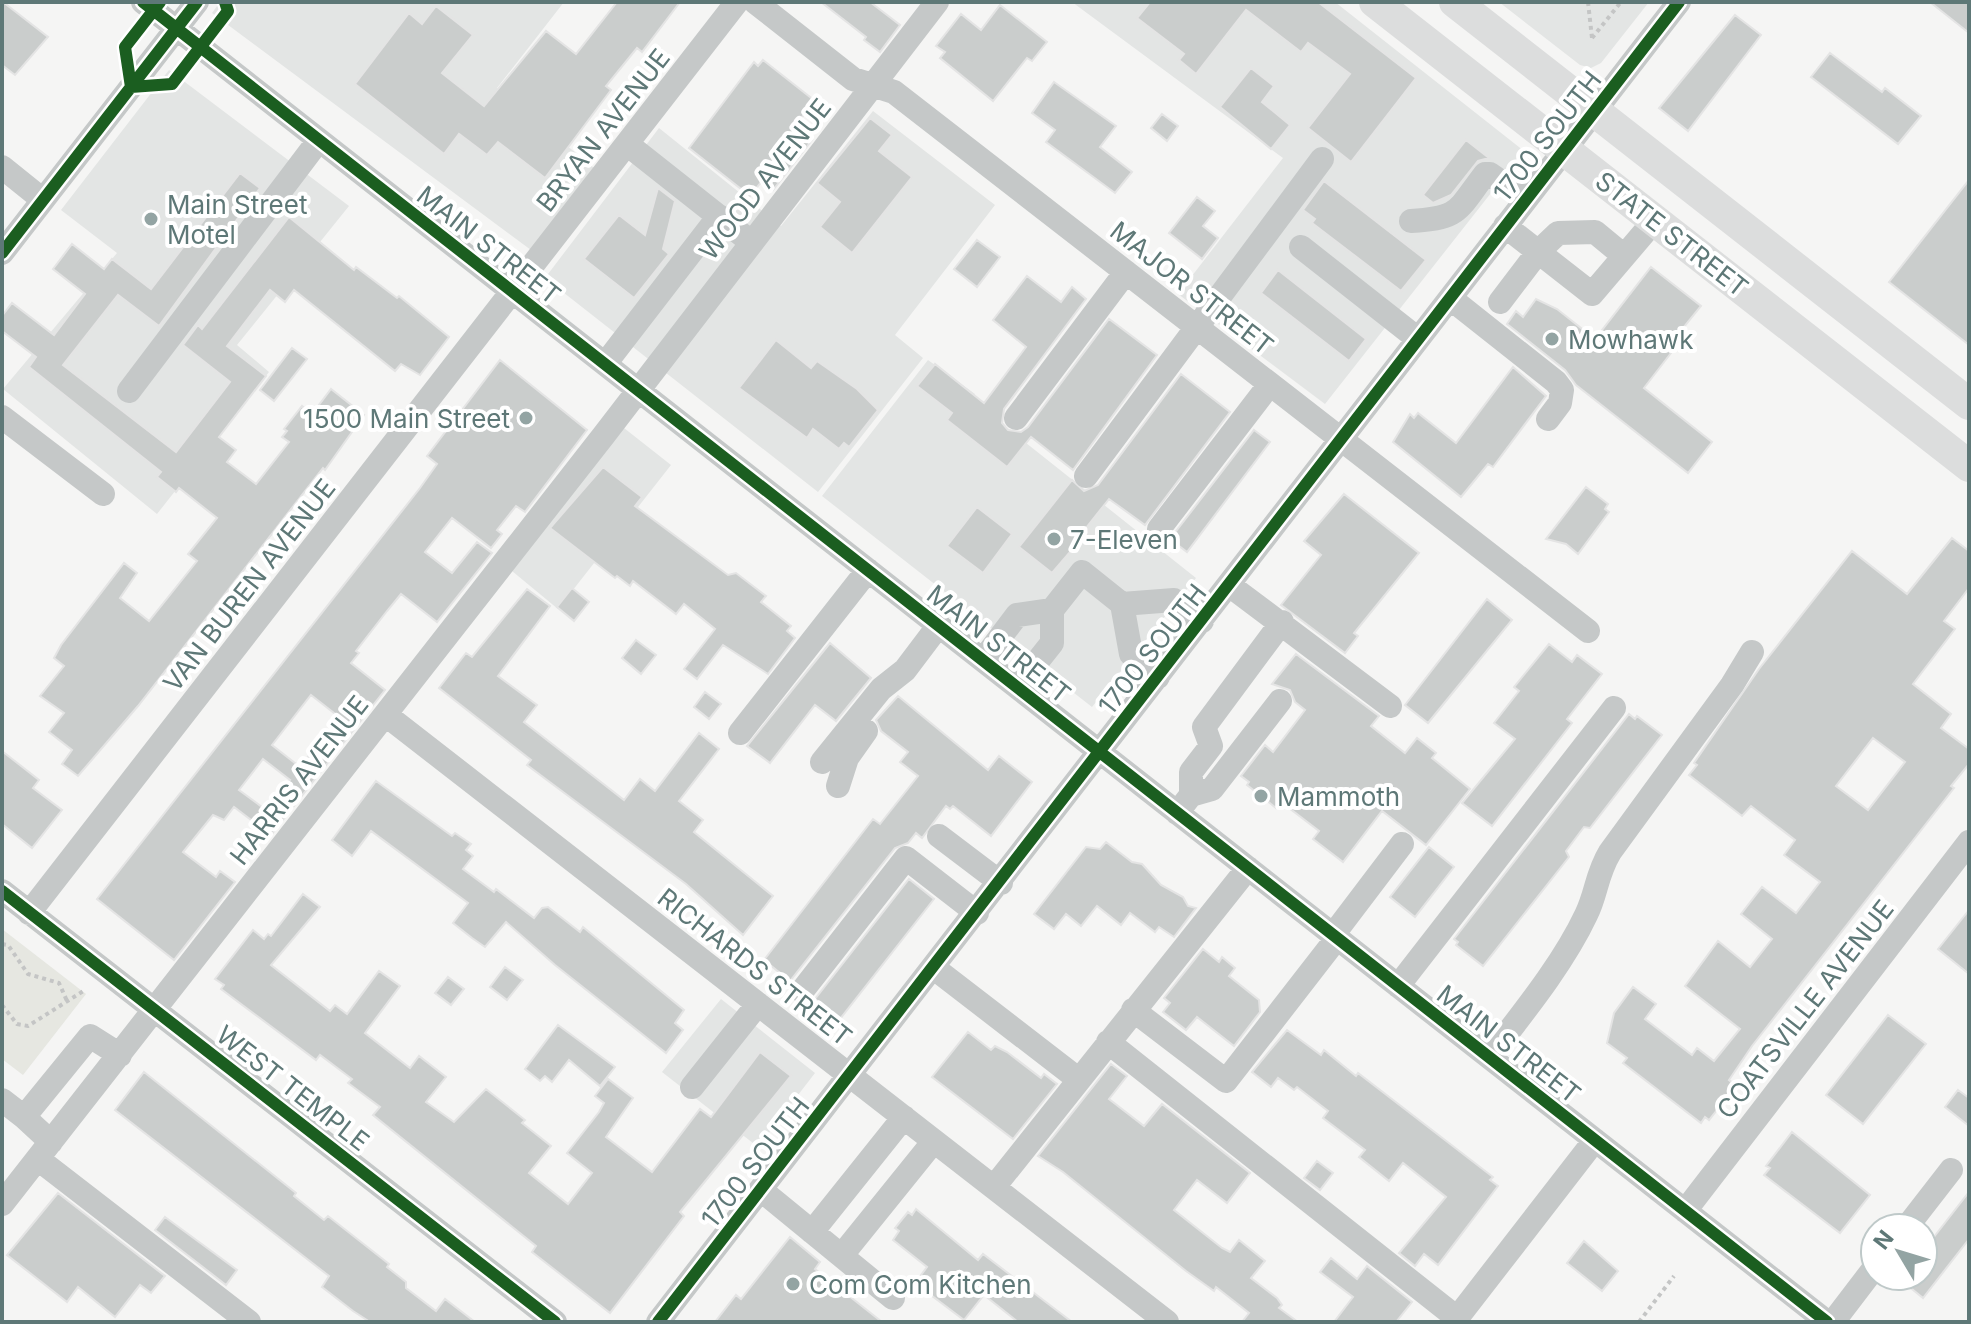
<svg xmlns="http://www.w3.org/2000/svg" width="1971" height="1324" viewBox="0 0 1971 1324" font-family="Inter,sans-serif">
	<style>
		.built { fill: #e3e5e4 }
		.green { fill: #e6e7e1 }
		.building { fill: #cacdcc; stroke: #e4e4e4; stroke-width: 2; fill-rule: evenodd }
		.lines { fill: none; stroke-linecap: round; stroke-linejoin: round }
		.path { stroke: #c4c5c5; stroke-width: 4; stroke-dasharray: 4 4; stroke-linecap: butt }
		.minor { stroke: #c5c8c8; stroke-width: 24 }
		.major { stroke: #dcdddd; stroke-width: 32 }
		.cycleway-casing { stroke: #fff; stroke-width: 17 }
		.cycleway { stroke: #1b5e20; stroke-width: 12 }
		.poi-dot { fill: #93a4a3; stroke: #fff; stroke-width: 3 }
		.labels { text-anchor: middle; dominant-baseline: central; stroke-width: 8; stroke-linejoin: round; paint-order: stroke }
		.street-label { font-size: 26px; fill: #5e7877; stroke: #fff }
		.poi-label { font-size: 26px; fill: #5e7877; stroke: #fff; text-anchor: start }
	</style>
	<rect width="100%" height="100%" fill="#f5f5f4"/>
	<!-- built -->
	<path class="built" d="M220 2H564L497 88 594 168 531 250 212 13Z
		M1072 2H1335L1524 151 1325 404 1178 294 1283 158Z
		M1499 2H1649L1601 63 1591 68 1580 65Z
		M169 70 349 206 237 345 269 372 157 514 3 389 117 253 61 210Z
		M873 111 995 205 895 335 923 358 818 492 545 278 659 128 781 226Z
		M928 360 975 394 972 400 1196 578 1092 707 822 496Z
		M624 428 671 465 558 609 512 571Z
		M721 999 815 1073 758 1147 662 1072Z"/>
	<!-- green -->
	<path class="green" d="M2 929 86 994 23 1075 2 1059Z"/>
	<!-- building -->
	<path class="building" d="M3 2 48 37 15 75 2 65Z
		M617 2H680L642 52 637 48 606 86 611 90 545 178 498 142 487 155 459 134 444 154 355 84 409 13 422 24 436 6 473 35 442 73 484 106 546 31 576 54Z
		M821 2H870L900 25 880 52 864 40 866 37Z
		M1150 2H1318L1416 78 1351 162 1308 128 1350 74 1308 43 1301 52 1246 10 1196 74 1179 60 1184 54 1137 18Z
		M1930 2H1969V33Z
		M1000 5 1047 42 1032 61 1027 58 993 101 940 58 945 52 936 46 961 14 981 30Z
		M1735 15 1761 35 1688 131 1659 108Z
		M1830 53 1882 92 1885 88 1921 116 1898 144 1811 77Z
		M763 60 815 101 794 127 812 140 773 190 762 181 750 196 689 148 754 62 758 66Z
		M1251 68 1274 86 1262 102 1290 125 1271 149 1220 107Z
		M1054 82 1116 126 1100 147 1132 172 1115 193 1046 142 1055 130 1032 113Z
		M1162 114 1178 126 1167 141 1151 128Z
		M870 118 892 135 879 151 912 177 852 253 820 227 840 202 817 183Z
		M1466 140 1489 158 1478 161 1451 195 1433 203 1423 195Z
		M240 173 260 188 159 326 118 295 63 365 176 452 230 382 183 345 198 325 202 329 289 217 354 270 356 267 397 298 399 296 449 337 420 375 401 364 395 371 294 290 285 302 270 290 227 346 266 376 219 437 236 450 227 462 256 484 289 442 282 437 287 431 284 429 302 406 312 414 331 389 364 415 325 470 323 468 138 706 78 776 62 764 72 750 49 732 64 713 40 696 64 666 54 658 61 645 124 563 137 573 120 598 149 621 197 561 188 554 217 518 179 488 176 492 157 477 161 472 29 367 36 357 2 331V316L12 303 54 335 85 294 53 269 72 244 104 269 112 259 151 289Z
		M1969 180V345L1889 282Z
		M1324 181 1426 260 1401 291 1312 223 1315 219 1303 210Z
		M658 188 675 201 663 249 669 254 634 298 584 259 619 215 645 235Z
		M1197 197 1215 211 1203 226 1218 238 1202 259 1169 233Z
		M977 240 1000 257 977 287 954 269Z
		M1651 267 1701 306 1666 349 1671 353 1644 388 1712 442 1688 473 1576 385 1565 370 1507 324 1516 311 1523 317 1536 299 1557 309 1595 339Z
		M1278 270 1366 339 1349 361 1261 293Z
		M1027 276 1061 302 1072 287 1086 299 1004 409 1002 423 1008 430 1021 432 1028 427 1109 319 1157 355 1073 470 1031 437 1007 467 947 420 952 413 917 386 935 364 984 403 1026 347 993 320Z
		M776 340 811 368 817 361 857 389 878 410 849 447 844 443 839 449 813 429 807 438 739 388Z
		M292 348 307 359 274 401 260 390Z
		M500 360 587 430 525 512 516 506 497 530 502 534 491 548 452 518 425 552 452 573 477 542 492 553 437 622 401 594 387 611 356 651 359 653 351 663 385 690 271 835 234 807 224 820 213 815 183 852 216 877 220 871 235 882 174 960 97 899 420 488 437 464 427 456ZM311 695 339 717 300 767 272 745ZM263 759 290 780 266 810 239 790Z
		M1513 367 1546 396 1493 467 1488 464 1461 497 1393 442 1410 414 1414 418 1418 413 1456 443Z
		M1181 374 1230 412 1145 525 1109 499 1086 528 1089 530 1052 573 1019 547 1072 480 1084 491 1098 485Z
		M1254 430 1270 442 1187 552 1170 539Z
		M603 467 642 497 635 506 728 575 736 573 766 596 761 602 791 626 787 631 795 638 768 674 723 645 697 679 684 669 715 629 684 604 676 614 633 581 630 586 617 576 615 578 550 528Z
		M1586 487 1608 504 1605 509 1609 512 1578 554 1566 544 1546 539Z
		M1344 494 1419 553 1354 633 1358 636 1345 653 1281 605 1321 555 1304 541Z
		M977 507 1012 534 983 573 947 546Z
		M1952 538 1969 551V588L1944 621 1955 629 1913 684 1951 714 1941 728 1969 749V764L1951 786 1954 788 1752 1046 1729 1080 1736 1086 1709 1120 1705 1117 1701 1123 1623 1063 1627 1058 1607 1043 1614 1013 1633 987 1656 1004 1645 1019 1692 1055 1697 1048 1714 1061 1740 1029 1685 986 1718 941 1750 967 1772 939 1741 914 1762 887 1796 913 1820 882 1784 855 1795 840 1751 806 1742 816 1689 775 1697 765 1694 763 1759 669 1852 551 1907 594ZM1873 738 1905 762 1868 810 1836 786Z
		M572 588 589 602 574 621 557 607Z
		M527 589 550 606 498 676 537 705 524 722 624 800 640 779 655 791 699 733 719 749 679 801 703 820 694 832 773 896 743 935 686 884 527 765 531 760 439 688 466 653 472 657Z
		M1487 599 1512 620 1428 723 1405 705Z
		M636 640 656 655 641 674 622 658Z
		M830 643 871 678 836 721 815 705 770 763 747 746Z
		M1549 644 1572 662 1577 655 1602 674 1567 719 1572 723 1492 826 1462 803 1515 739 1494 723 1519 691 1514 687Z
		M1296 654 1379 716 1371 726 1405 753 1417 738 1436 753 1432 758 1470 789 1426 845 1382 811 1343 862 1313 839 1319 831 1281 802 1276 808 1247 785 1249 782 1241 776 1265 745 1273 752 1305 710 1295 702 1290 690 1272 684Z
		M705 692 721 704 709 719 694 707Z
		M898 696 988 770 999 756 1032 782 991 836 953 806 950 809 946 806 922 838 916 833 908 843 895 848 790 981 764 960 873 819 880 824 918 776 900 762 908 752 881 731 876 720Z
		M1629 714 1635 719 1637 716 1662 735 1590 828 1584 827 1566 851 1569 857 1483 966 1456 945 1458 942 1454 939Z
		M2 751 39 780 33 788 62 810 32 848 2 824Z
		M376 781 452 836 455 833 471 844 466 850 473 856 463 869 494 892 496 889 534 918 542 908 548 907 580 932 583 927 684 1010 675 1023 683 1030 666 1053 555 965 506 922 485 947 472 938 453 923 468 903 371 831 352 856 332 840Z
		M1106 842 1132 862 1142 864 1161 885 1183 897 1188 906 1196 908 1174 937 1159 927 1155 932 1130 913 1121 925 1097 906 1081 926 1066 914 1054 929 1034 914 1086 847 1100 849Z
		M1429 847 1454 867 1415 917 1390 897Z
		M909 879 934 899 840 1019 815 999Z
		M303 894 320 907 271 965 330 1011 335 1005 347 1014 379 971 400 986 365 1033 410 1068 419 1056 446 1077 426 1102 454 1122 486 1089 525 1120 522 1123 551 1146 529 1173 568 1204 592 1173 567 1153 599 1112 604 1103 595 1096 608 1079 633 1098 606 1137 652 1172 700 1109 711 1117 760 1052 791 1076 680 1212 684 1216 610 1313 532 1252 536 1246 373 1115 380 1107 348 1083 352 1079 320 1055 316 1060 221 989 224 985 215 979 253 930 264 939 268 934 271 936Z
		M1969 910V974L1938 949Z
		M1203 949 1219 962 1222 957 1235 968 1229 976 1259 1000 1260 1012 1234 1046 1197 1017 1186 1030 1163 1012 1170 1003 1164 998Z
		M505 967 523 980 507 1000 490 987Z
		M448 977 464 989 451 1005 435 993Z
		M1888 1015 1926 1044 1863 1124 1826 1095Z
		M558 1025 615 1067 600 1086 569 1060 552 1082 545 1076 540 1081 525 1069Z
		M1287 1030 1321 1055 1324 1050 1356 1076 1358 1073 1493 1177 1490 1180 1498 1186 1438 1265 1424 1254 1415 1266 1399 1253 1446 1197 1403 1163 1389 1181 1359 1157 1365 1150 1323 1118 1328 1111 1297 1087 1294 1090 1278 1078 1271 1087 1252 1072Z
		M968 1032 991 1050 995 1046 1007 1052 1041 1078 1044 1074 1057 1084 1013 1139 932 1077Z
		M1111 1064 1127 1076 1109 1099 1144 1126 1162 1104 1250 1173 1227 1203 1197 1180 1174 1210 1222 1248 1230 1252 1239 1240 1265 1261 1251 1278 1277 1298 1282 1305 1279 1308 1298 1322H1242L1249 1313 1216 1287 1214 1291 1186 1271 1063 1172 1038 1156Z
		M144 1072 296 1193 294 1196 324 1220 328 1216 389 1264 387 1267 406 1282V1288L436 1311 445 1299 475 1322H370L353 1311 322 1287 329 1276 115 1110Z
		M1958 1090 1969 1098V1126L1945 1107Z
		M1792 1132 1870 1195 1840 1233 1764 1175 1770 1168 1766 1166Z
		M1317 1161 1333 1173 1320 1190 1304 1178Z
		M1969 1192V1239L1923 1298 1896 1276H1923V1251Z
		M58 1193 165 1276 151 1293 140 1285 115 1317 78 1287 67 1302 7 1255Z
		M916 1209 978 1260 983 1254 1072 1322H1018L984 1295 964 1320 915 1283 927 1267 893 1240 899 1231 895 1228 908 1212 912 1215Z
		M165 1217 237 1270 226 1285 155 1230Z
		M790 1237 820 1262 815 1269 882 1322H715L736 1295 741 1299Z
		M1584 1241 1618 1271 1602 1291 1567 1263Z
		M1331 1258 1357 1279 1367 1266 1412 1302 1396 1322H1334L1353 1297 1320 1272Z"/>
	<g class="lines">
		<!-- path -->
		<path class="path" d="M1588 2 1592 38
			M1592 38 1621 2
			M2 944 8 945 28 974 59 983 67 1001
			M2 1005 17 1024 28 1026 85 990
			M1639 1322 1674 1276"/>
		<!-- minor -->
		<path class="minor" d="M143 2 1827 1322
			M755 2 853 79 894 92 1588 631
			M627 144 751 242
			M2 167 43 200
			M1411 221C1460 218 1456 212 1485 174H1490L1526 199
			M1505 226 1592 294 1655 220
			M1301 247 1418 339
			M2 253 197 2
			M1450 298 1556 382 1562 390 1560 403 1548 419
			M1500 302 1538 252 1558 233 1595 232 1624 256
			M605 364 719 216
			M129 391 319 140
			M2 417 103 494
			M1016 418 1126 272
			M1086 476 1322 159
			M1159 529 1270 384
			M1229 585 1390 706
			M1052 610 1082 572 1122 604
			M983 660 1017 615 1052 610V643L1017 687
			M1158 677 1131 654 1122 604 1174 600 1202 621
			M386 715 1167 1322
			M740 733 868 570
			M822 762 881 689 905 670 939 625
			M838 786 847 758 866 731
			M1191 795 1212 789 1280 701
			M1177 813 1191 795V772L1211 746 1204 727 1282 622
			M939 836 1001 883
			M2 891 555 1322
			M29 913 737 2
			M1333 935 1402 844
			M934 968 1078 1079
			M1398 986 1614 708
			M802 991 906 858 977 913
			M1133 1010 1226 1081 1337 938
			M1108 1042 1457 1318
			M1489 1057C1522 1014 1563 964 1586 915 1597 893 1596 875 1610 852L1732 685 1752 652
			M692 1087 758 1004
			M2 1100 24 1117
			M51 1142 24 1117 90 1036 120 1055
			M38 1159 249 1322
			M994 1187 1248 868
			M761 1190 893 1298
			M2 1204 604 435 937 2
			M1685 1211 1969 842
			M1906 1228 1951 1170
			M812 1232 904 1117
			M842 1255 934 1141
			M658 1322 1679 2
			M1454 1322 1595 1140
			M1833 1322 1875 1267"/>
		<!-- major -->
		<path class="major" d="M1375 2 1969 466
			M1455 2 1969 404"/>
		<defs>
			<path id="cycleway" d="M143 2 1827 1322
				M160 2 125 47 131 87 172 84 228 11 225 2
				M2 253 197 2
				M2 891 555 1322
				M658 1322 1679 2"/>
		</defs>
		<!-- cycleway casing -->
		<use href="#cycleway" class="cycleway-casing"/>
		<!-- cycleway -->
		<use href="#cycleway" class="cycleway"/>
	</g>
	<!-- markers -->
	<g class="poi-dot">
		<circle cx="151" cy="219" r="8"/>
		<circle cx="1552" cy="339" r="8"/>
		<circle cx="526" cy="418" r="8"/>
		<circle cx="1054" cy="539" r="8"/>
		<circle cx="1261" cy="796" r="8"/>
		<circle cx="793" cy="1284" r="8"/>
	</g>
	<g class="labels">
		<!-- street labels -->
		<g class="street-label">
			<text transform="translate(603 130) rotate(-52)">BRYAN AVENUE</text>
			<text transform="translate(1547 136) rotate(-52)">1700 SOUTH</text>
			<text transform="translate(765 179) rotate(-52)">WOOD AVENUE</text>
			<text transform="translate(1672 234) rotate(38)">STATE STREET</text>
			<text transform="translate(489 245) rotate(38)">MAIN STREET</text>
			<text transform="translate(1192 288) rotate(38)">MAJOR STREET</text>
			<text transform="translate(249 585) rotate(-52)">VAN BUREN AVENUE</text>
			<text transform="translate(999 644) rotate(38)">MAIN STREET</text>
			<text transform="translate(1152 649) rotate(-52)">1700 SOUTH</text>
			<text transform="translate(299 780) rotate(-52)">HARRIS AVENUE</text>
			<text transform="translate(755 967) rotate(38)">RICHARDS STREET</text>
			<text transform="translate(1805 1009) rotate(-52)">COATSVILLE AVENUE</text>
			<text transform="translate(1509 1044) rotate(38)">MAIN STREET</text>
			<text transform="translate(293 1088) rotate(38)">WEST TEMPLE</text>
			<text transform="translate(755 1162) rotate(-52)">1700 SOUTH</text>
		</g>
		<!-- poi labels -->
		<g class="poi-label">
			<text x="167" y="204">Main Street<tspan x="167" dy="30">Motel</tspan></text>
			<text x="1568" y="339">Mowhawk</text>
			<text x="510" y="418" text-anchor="end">1500 Main Street</text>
			<text x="1070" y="539">7-Eleven</text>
			<text x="1277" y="796">Mammoth</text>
			<text x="809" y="1284">Com Com Kitchen</text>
		</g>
	</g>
	<!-- border -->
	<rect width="1971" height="1324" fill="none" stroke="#5e7877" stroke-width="8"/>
	<!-- north arrow -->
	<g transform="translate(1899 1252) rotate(308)"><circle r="38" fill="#ffffff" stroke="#bfc9c9" stroke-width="2"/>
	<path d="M0-6L14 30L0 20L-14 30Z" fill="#93a4a3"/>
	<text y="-12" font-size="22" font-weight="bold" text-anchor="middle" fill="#5e7877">N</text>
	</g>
</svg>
